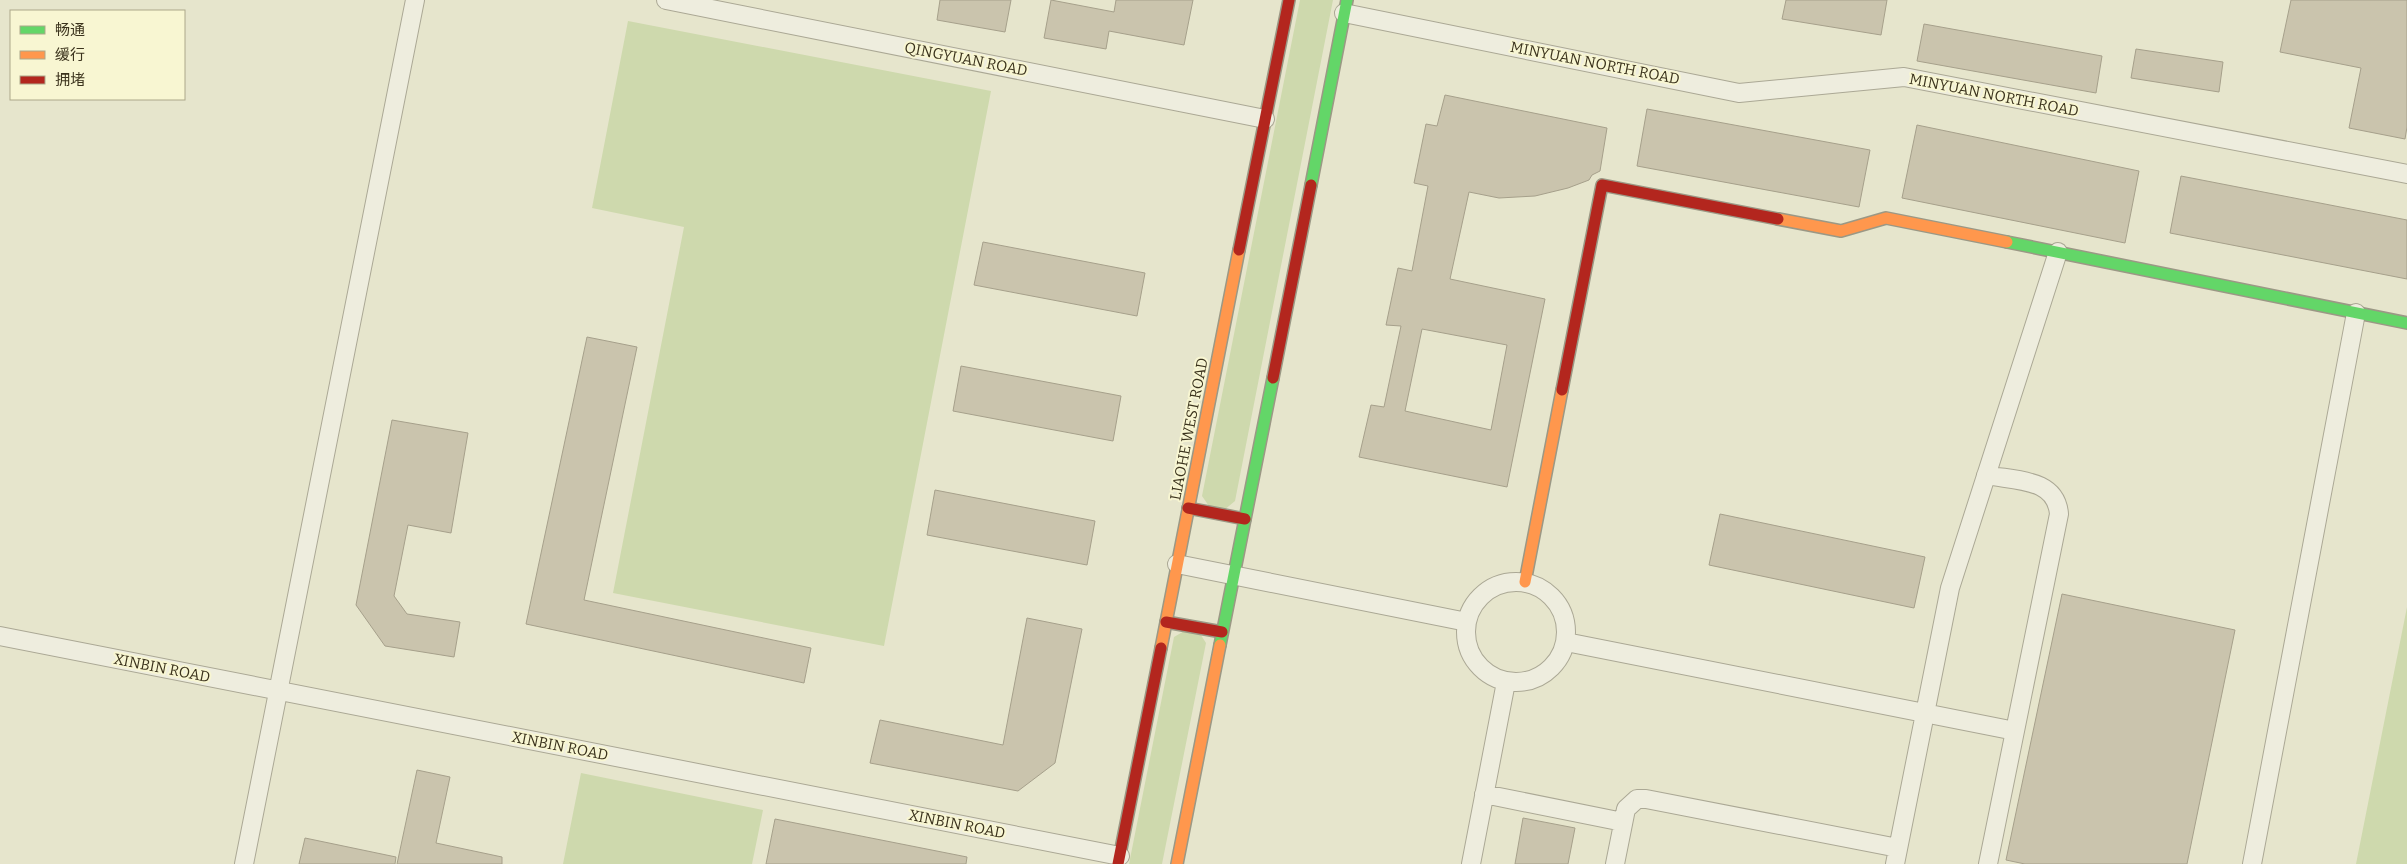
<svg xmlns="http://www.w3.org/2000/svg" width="2407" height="864" viewBox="0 0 2407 864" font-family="Bitter,'Noto Sans SC',serif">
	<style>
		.green { fill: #ced9ad }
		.building { fill: #cac4ad; stroke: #a6a08b; fill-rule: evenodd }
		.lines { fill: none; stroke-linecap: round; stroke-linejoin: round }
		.street-casing { stroke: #aba895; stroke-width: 20 }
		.fast-casing { stroke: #9b9885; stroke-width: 14 }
		.slow-casing { stroke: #9b9885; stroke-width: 14 }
		.jam-casing { stroke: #9b9885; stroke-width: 14 }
		.street { stroke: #eeedde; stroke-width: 18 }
		.fast { stroke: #63d668; stroke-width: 11 }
		.slow { stroke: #ff974d; stroke-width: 11 }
		.jam { stroke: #b3261e; stroke-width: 11 }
		.labels { text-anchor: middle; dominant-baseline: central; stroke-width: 4; stroke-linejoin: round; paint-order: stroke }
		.street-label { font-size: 15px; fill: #3b331d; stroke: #f8f6d2 }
	</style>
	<rect width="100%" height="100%" fill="#e6e5cc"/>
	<!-- green -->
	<path class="green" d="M1300 0H1333L1235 501 1223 511 1211 509 1202 496Z
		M628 21 991 91 884 646 613 593 684 227 592 208Z
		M2407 607V864H2356Z
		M1186 630 1199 632 1206 643 1162 864H1129L1174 637Z
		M581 773 763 810 752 864H563Z"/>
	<!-- building -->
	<path class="building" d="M940 0H1011L1005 32 937 20Z
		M1051 0 1114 12 1116 0H1193L1184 45 1109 31 1106 49 1044 38Z
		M1786 0H1887L1881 35 1782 19Z
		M2291 0H2407V127L2405 139 2349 128 2361 68 2280 52Z
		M1924 24 2102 56 2096 93 1917 61Z
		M2136 49 2223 62 2219 92 2131 78Z
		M1445 95 1607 128 1600 171 1592 175 1589 180 1568 188 1535 196 1499 198 1469 192 1450 279 1545 299 1507 487 1359 457 1371 405 1384 407 1401 326 1386 325 1398 268 1412 271 1428 186 1414 183 1426 124 1437 126ZM1422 329 1507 345 1491 430 1405 411Z
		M1647 109 1870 150 1859 207 1637 166Z
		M1917 125 2139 171 2125 243 1902 198Z
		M2181 176 2407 220V279L2170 233Z
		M983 242 1145 273 1137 316 974 285Z
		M587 337 637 347 584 600 811 648 804 683 526 624Z
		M961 366 1121 396 1113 441 953 411Z
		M392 420 468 433 451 533 408 525 394 596 407 614 460 622 454 657 385 646 356 605Z
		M935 490 1095 521 1087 565 927 535Z
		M1720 514 1925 557 1914 608 1709 565Z
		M2062 594 2235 630 2187 864H2025L2006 860Z
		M1027 618 1082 629 1055 763 1018 791 870 763 880 720 1003 745Z
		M417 770 450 777 436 843 502 857V864H397Z
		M1523 818 1575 828 1568 864H1515Z
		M775 819 967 857 966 864H766Z
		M305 838 396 857 395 864H299Z"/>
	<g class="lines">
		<defs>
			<path id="street" d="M666 0 1265 119
				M1344 13 1739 93 1904 77 2407 174
				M1986 475C2016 481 2056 478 2059 514L1988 864
				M1177 564 1467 622
				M1466 632a50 50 0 1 1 100 0a50 50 0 1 1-100 0Z
				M0 636 1120 856
				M1566 642 2015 731
				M1484 794 1623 822
				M244 864 415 0
				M1471 864 1506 682
				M1615 864 1626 809 1637 799H1646L1898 848
				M1895 864 1950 588 2058 252
				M2252 864 2356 313"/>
			<path id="fast" d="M1311 185 1347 0
				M2007 242 2407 323
				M1220 645 1273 378"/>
			<path id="slow" d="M1778 219 1841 231 1886 218 2007 242
				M1525 582 1562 390
				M1161 648 1239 250
				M1177 864 1220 645"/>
			<path id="jam" d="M1239 250 1289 0
				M1273 378 1311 185
				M1562 390 1602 185 1778 219
				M1188 508 1245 519
				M1166 622 1222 632
				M1118 864 1161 648"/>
		</defs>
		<!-- street casing -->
		<use href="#street" class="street-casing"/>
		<!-- fast casing -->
		<use href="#fast" class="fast-casing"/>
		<!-- slow casing -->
		<use href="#slow" class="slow-casing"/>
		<!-- jam casing -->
		<use href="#jam" class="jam-casing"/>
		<!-- street -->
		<use href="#street" class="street"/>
		<!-- fast -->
		<use href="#fast" class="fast"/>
		<!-- slow -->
		<use href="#slow" class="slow"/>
		<!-- jam -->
		<use href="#jam" class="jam"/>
	</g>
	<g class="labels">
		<!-- street labels -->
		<g class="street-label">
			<text transform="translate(966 59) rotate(11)">QINGYUAN ROAD</text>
			<text transform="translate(1595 63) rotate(11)">MINYUAN NORTH ROAD</text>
			<text transform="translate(1994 95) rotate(11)">MINYUAN NORTH ROAD</text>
			<text transform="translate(1189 429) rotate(-79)">LIAOHE WEST ROAD</text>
			<text transform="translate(162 668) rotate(11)">XINBIN ROAD</text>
			<text transform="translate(560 746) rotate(11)">XINBIN ROAD</text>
			<text transform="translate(957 824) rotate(11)">XINBIN ROAD</text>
		</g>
	</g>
	<!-- legend -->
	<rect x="10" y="10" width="175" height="90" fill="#f8f6d2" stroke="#aca88a"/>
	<rect x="20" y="26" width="25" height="8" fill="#63d668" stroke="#aca88a"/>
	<text x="55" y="35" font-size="15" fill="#3b331d">畅通</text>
	<rect x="20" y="51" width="25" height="8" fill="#ff974d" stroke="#aca88a"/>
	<text x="55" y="60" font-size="15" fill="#3b331d">缓行</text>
	<rect x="20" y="76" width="25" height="8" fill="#b3261e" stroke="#aca88a"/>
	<text x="55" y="85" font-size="15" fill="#3b331d">拥堵</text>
</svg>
